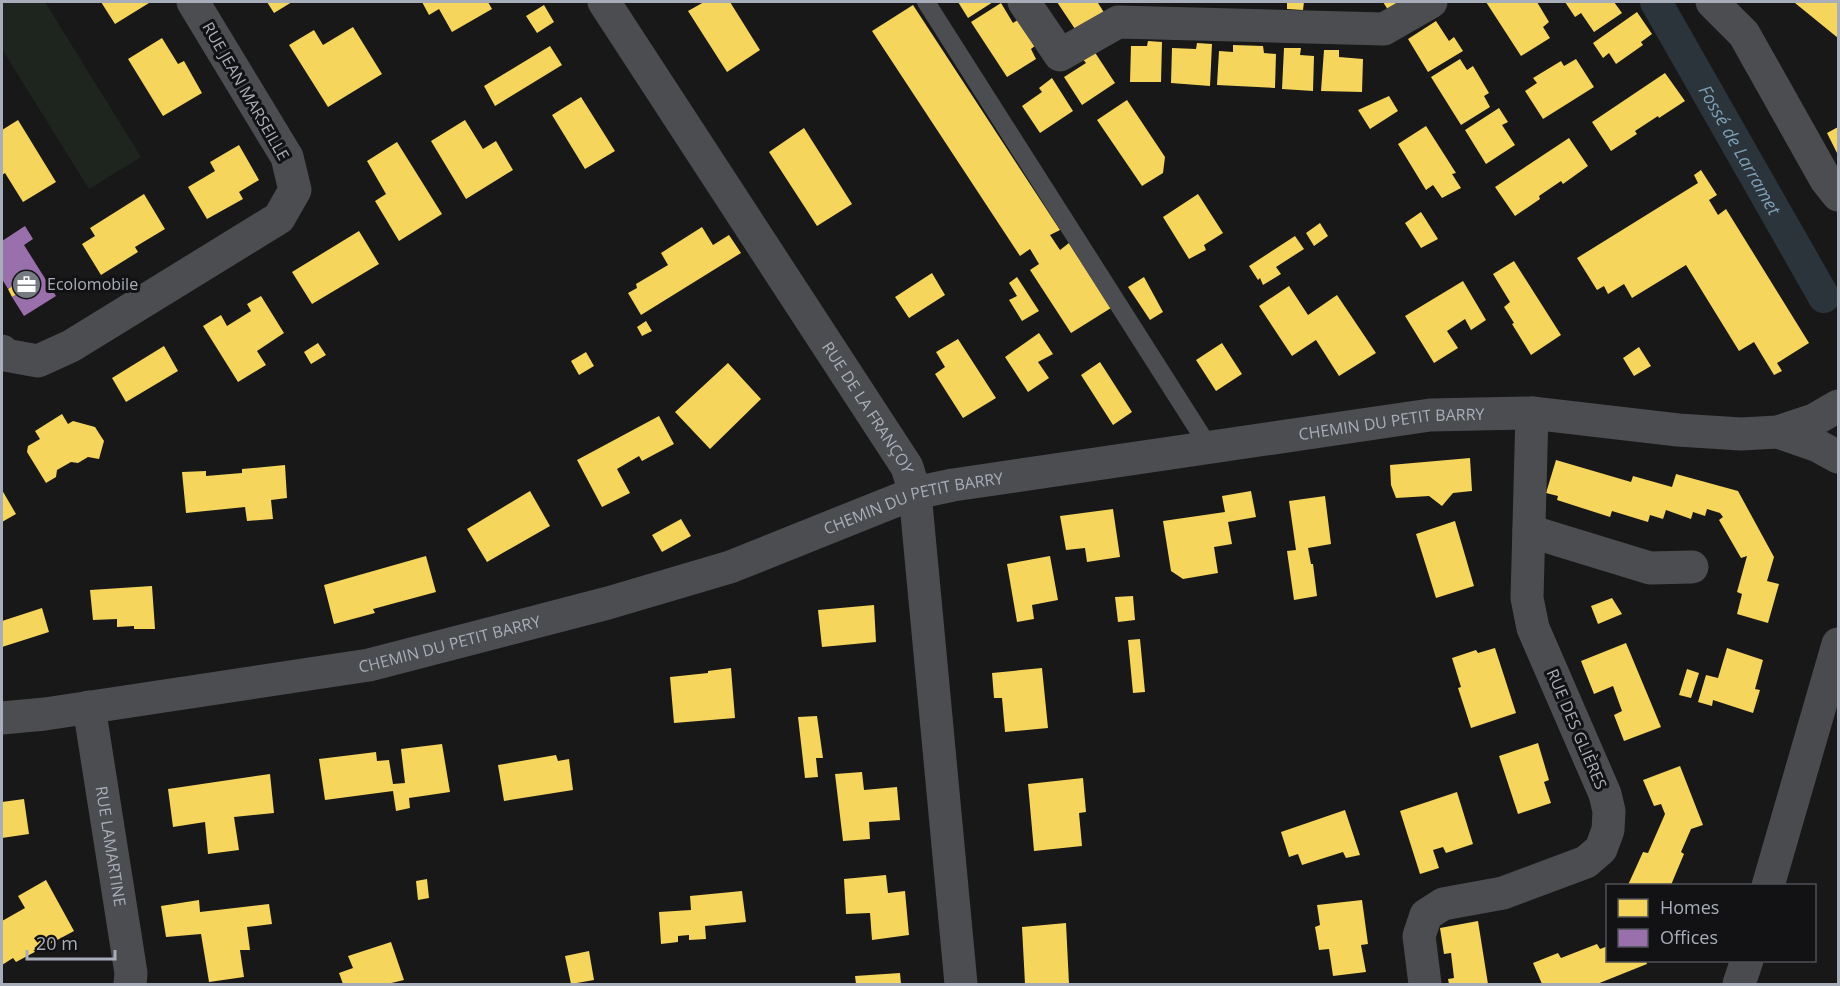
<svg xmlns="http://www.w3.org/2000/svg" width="1840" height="986" viewBox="0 0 1840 986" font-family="'Open Sans',sans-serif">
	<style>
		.green { fill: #1d251e }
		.homes { fill: #f6d55c }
		.offices { fill: #9970ab }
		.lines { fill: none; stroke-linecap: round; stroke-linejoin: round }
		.canal { stroke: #2a343a; stroke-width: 32 }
		.lane { stroke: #4b4d51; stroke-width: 18 }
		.street { stroke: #4b4d51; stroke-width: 33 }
		.secondary { stroke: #4a4b4f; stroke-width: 33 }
		.labels { text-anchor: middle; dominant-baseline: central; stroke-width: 6; stroke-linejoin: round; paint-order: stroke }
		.street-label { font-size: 16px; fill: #a8aeb9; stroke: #121214 }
		.poi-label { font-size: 16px; fill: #a8aeb9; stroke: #121214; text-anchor: start }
		.water-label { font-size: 18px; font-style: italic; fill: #7e9fb5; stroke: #121214 }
	</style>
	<rect width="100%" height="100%" fill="#181818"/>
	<!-- green -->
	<path class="green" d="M2 2H45L141 157 89 189 2 49Z"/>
	<!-- homes -->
	<path class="homes" d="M101 2H148L149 3 115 24Z
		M267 2H292L274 13Z
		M422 2H488L492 9 452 32 439 9 429 15Z
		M704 2H730L760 50 727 72 688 11Z
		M958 2H993L968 18Z
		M1057 2H1101L1098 3 1105 14 1077 32Z
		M1287 2H1304L1303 10 1287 9Z
		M1383 2H1407L1390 13Z
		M1486 2H1537L1549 22 1543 27 1550 38 1521 56Z
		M1565 2H1614L1622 13 1594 32 1581 13 1575 17Z
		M1796 2H1838V38L1795 3Z
		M1001 3 1013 23 1019 19 1036 45 1031 49 1036 59 1007 77 971 22Z
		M544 5 554 22 537 33 526 16Z
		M913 5 1060 230 1050 235 1060 250 1069 243 1111 308 1071 333 1030 270 1039 264 1030 249 1020 256 872 31Z
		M1637 12 1652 34 1641 42 1643 45 1616 64 1609 53 1603 58 1593 43Z
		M1436 21 1449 41 1454 37 1463 51 1428 72 1408 39Z
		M353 27 382 74 328 107 289 45 314 30 323 45Z
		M162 38 178 64 184 61 202 93 163 116 128 59Z
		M1148 41 1162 42 1161 82H1130L1131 46H1147Z
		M1197 43 1212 44 1210 86 1171 83 1172 48 1196 49Z
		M1233 45 1263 46 1264 53 1276 54 1275 88 1217 85 1219 51 1233 52Z
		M550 46 562 65 495 106 484 86Z
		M1284 48H1301L1300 55 1314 56 1313 91 1282 89Z
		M1324 50H1339V57L1363 59 1362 92 1321 91Z
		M1094 51 1115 83 1082 105 1064 77 1086 63 1082 58Z
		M1460 59 1467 70 1473 66 1489 93 1484 96 1490 107 1461 125 1431 77Z
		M1576 59 1594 87 1543 119 1525 91 1537 83 1533 78 1561 61 1564 66Z
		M1665 73 1685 101 1659 118 1658 116 1635 131 1637 134 1611 151 1592 122Z
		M1052 78 1073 111 1040 133 1022 106 1042 92 1039 88Z
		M1389 96 1398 111 1370 129 1358 110Z
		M581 97 615 151 585 169 552 115Z
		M1127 100 1165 157 1163 173 1142 186 1097 120Z
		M1499 108 1508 122 1502 125 1515 145 1486 164 1465 130Z
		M18 120 56 182 23 202 5 173 2 175V130Z
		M465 120 483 149 496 141 513 170 466 199 431 141Z
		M1426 126 1456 173 1452 174 1461 188 1442 198 1433 185 1426 190 1398 144Z
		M1838 127V155L1827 133Z
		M804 128 852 204 817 226 769 152Z
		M1569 138 1588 166 1563 184 1561 181 1539 196 1540 199 1515 216 1495 187Z
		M397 142 442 214 399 241 375 201 386 194 367 161Z
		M239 145 259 180 239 192 243 199 207 219 188 187 215 171 210 162Z
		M1701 170 1717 195 1709 200 1718 215 1726 209 1809 343 1777 363 1782 371 1774 375 1754 342 1739 351 1686 265 1632 298 1624 284 1608 294 1604 286 1597 290 1577 258 1698 183 1694 175Z
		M144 194 165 229 135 247 138 252 101 275 82 244 95 236 90 228Z
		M1198 194 1223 233 1204 245 1206 250 1189 259 1163 217Z
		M1421 212 1438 239 1421 248 1405 223Z
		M1320 223 1328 236 1314 246 1306 233Z
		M702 227 713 245 729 235 741 253 641 315 628 293 637 288 636 284 668 265 661 253Z
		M359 231 379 264 312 304 292 272Z
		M1295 236 1304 249 1276 267 1281 274 1263 285 1260 278 1258 280 1249 266Z
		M1514 261 1561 335 1531 355 1512 324 1514 323 1504 307 1510 302 1493 274Z
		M932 273 945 295 909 318 895 297Z
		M1017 277 1039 311 1022 321 1009 300 1017 296 1009 283Z
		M1144 277 1163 312 1150 320 1128 287Z
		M1463 281 1486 320 1471 330 1465 319 1447 331 1458 348 1434 363 1405 316Z
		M12 286 18 294 12 297 8 289Z
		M1289 286 1308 315 1337 295 1376 353 1339 376 1316 340 1292 356 1259 306Z
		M261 296 284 333 257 351 266 365 238 382 203 326 221 315 227 326 251 311 247 304Z
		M646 321 652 331 642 336 637 327Z
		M1039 333 1053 354 1038 362 1049 378 1028 392 1005 357Z
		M958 339 996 398 963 418 935 374 945 367 936 352Z
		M318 343 326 355 311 364 304 352Z
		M1222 343 1242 374 1216 391 1196 360Z
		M164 346 178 371 126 402 112 378Z
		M1639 347 1651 366 1634 376 1623 358Z
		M586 352 594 366 579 375 571 361Z
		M1100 362 1132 412 1113 425 1081 375Z
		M728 363 761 399 710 449 675 412Z
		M62 414 68 424 73 421 95 427 104 441 99 459 88 457 78 463 71 462 57 470 56 477 46 483 27 452 28 446 40 439 35 431Z
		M659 416 674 444 642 461 639 456 617 469 630 493 602 507 577 460Z
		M1470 458 1472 491 1453 493 1442 506 1429 496 1396 498 1391 485 1390 465Z
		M1556 460 1631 482 1633 476 1672 487 1676 474 1738 491 1774 557 1767 581 1779 584 1768 623 1737 614 1742 594 1737 592 1747 556 1741 558 1719 520 1723 517 1720 513 1707 509 1705 516 1693 512 1691 519 1666 510 1663 519 1650 515 1648 522 1612 511 1610 517 1557 500 1558 496 1546 493Z
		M285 465 287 498 271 500 273 519 247 521 245 507 186 513 182 472 206 471V476L242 473V469Z
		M2 490 16 514 2 522Z
		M530 491 550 526 487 562 467 529Z
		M1251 491 1256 517 1228 522 1232 544 1214 547 1218 573 1183 579 1171 571 1163 521 1225 512 1222 496Z
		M1325 496 1331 544 1308 548 1311 564H1313L1317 596 1294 600 1287 551 1296 550 1289 501Z
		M1113 509 1120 557 1087 562 1085 548 1066 550 1060 516Z
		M681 519 691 536 662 552 652 535Z
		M1455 521 1474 586 1436 598 1416 534Z
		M426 556 436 592 373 609 375 613 334 624 324 585Z
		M1050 556 1058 600 1032 605 1034 619 1017 622 1007 564Z
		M152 586 155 629H134V626L117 627V619L93 620 90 590Z
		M1133 596 1135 620 1118 622 1115 597Z
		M1612 598 1622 614 1598 624 1591 606Z
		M874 605 876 642 822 647 818 610Z
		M42 608 49 632 2 647V621Z
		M1140 639 1145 692 1133 693 1128 640Z
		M1626 643 1661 727 1624 741 1614 715 1622 711 1613 686 1594 694 1581 661Z
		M1495 648 1516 713 1471 728 1458 688 1461 687 1452 658 1476 650 1478 653Z
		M1727 648 1763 660 1755 689 1760 690 1753 713 1713 700 1712 706 1698 702 1706 675 1718 678Z
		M731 668 735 718 674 723 670 677 708 673V671Z
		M1042 668 1048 728 1005 732 1002 698H994L992 673Z
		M1687 669 1699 673 1691 698 1679 695Z
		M817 716 823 758H816L818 777 805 778 798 717Z
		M1538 743 1549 780 1544 782 1551 803 1518 814 1499 756Z
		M442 744 450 792 409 798 410 808 396 811 393 791 325 800 319 759 376 752 377 761 389 760 393 784 405 783 401 749Z
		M556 755 558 761 569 759 573 790 504 801 498 765Z
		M1680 766 1703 825 1691 829 1681 852 1684 854 1671 885H1628L1643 852 1648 853 1665 814 1661 804 1654 806 1643 780Z
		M862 772 864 790 897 787 900 820 869 822 870 839 843 841 835 774Z
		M270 774 274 813 234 817 239 850 208 854 205 822 173 827 168 789Z
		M1083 778 1086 812 1079 813 1082 846 1034 851 1028 784Z
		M1457 792 1473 844 1446 853 1443 847 1433 850 1439 868 1420 874 1400 811Z
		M24 799 29 834 2 838V802Z
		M1345 810 1360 855 1346 858 1343 852 1302 865 1298 854 1289 857 1281 832Z
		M886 875 888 893 905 891 909 935 872 940 870 913 846 914 844 879Z
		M427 879 429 898 418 900 416 881Z
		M46 880 74 931 16 962 13 958 2 965V921L25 908 18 896Z
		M742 891 746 922 705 926 706 939 689 940V935L678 936V942L661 944 659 912 691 910 690 896Z
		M199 900 200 912 269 904 272 924 247 927 250 950H240L244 977 209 982 201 934 166 937 161 906Z
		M1362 900 1368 944 1361 945 1366 972 1333 976 1329 949 1319 950 1315 927 1320 925 1317 905Z
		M1478 921 1488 984H1449L1448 979 1454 978 1451 953 1444 954 1440 928Z
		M1066 923 1069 984H1025L1022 927Z
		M391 942 404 980 387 984H343L339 973 353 968 348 956Z
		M1597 944 1600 949 1608 946V960H1646L1647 964 1597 984 1585 983 1542 984 1533 963 1558 953 1561 958Z
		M589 951 594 980 571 984 565 956Z
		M900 973 901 984H856L855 976Z"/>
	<!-- offices -->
	<path class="offices" d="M25 226 33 239 24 245 56 296 24 316 12 297 18 294 12 286 8 289 2 279V241Z"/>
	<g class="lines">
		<!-- canal -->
		<path class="canal" id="s1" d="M1656 2 1824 297"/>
		<!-- lane -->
		<path class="lane" d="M926 2 1209 447"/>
		<!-- street -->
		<g class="street">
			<path id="s2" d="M604 2 907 467 915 493 961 984"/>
			<path d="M1024 2 1060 55 1118 22 1384 29 1431 2"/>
			<path d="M1712 2 1744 34 1826 180 1838 195"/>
			<path d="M2 351 5 355 38 361 71 346 279 218 295 190 287 157 193 2"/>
			<path d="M1778 432 1818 446 1838 457"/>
			<path d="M1529 531 1650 568 1692 567"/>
			<path id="s3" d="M89 707 131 973 130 984"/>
			<path id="s4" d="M2 718 45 714 369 665 608 603 730 567 915 493 953 485 1430 415 1532 413 1678 430 1741 434 1778 432 1814 420 1838 406"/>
			<path d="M1425 984 1419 936 1426 915 1443 904 1503 893 1586 862 1601 849 1608 830 1609 811 1605 794 1533 628 1527 598 1532 413"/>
		</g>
		<!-- secondary -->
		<path class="secondary" d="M1768 886 1838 644
			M1739 984 1747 960"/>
	</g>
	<!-- icons -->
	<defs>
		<symbol id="office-disc" viewBox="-11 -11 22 22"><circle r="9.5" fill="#767a81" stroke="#121214"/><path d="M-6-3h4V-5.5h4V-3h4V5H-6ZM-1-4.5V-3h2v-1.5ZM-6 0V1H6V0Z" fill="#fff"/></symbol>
	</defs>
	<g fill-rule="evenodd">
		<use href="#office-disc" x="10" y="268" width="33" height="33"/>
	</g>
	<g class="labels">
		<!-- street labels -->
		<g class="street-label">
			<text transform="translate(246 91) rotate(60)">RUE JEAN MARSEILLE</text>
			<text stroke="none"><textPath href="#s2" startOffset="484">RUE DE LA FRANÇOY</textPath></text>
			<text stroke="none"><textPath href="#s4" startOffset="1426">CHEMIN DU PETIT BARRY</textPath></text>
			<text stroke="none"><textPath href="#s4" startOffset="940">CHEMIN DU PETIT BARRY</textPath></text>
			<text stroke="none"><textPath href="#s4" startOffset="454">CHEMIN DU PETIT BARRY</textPath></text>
			<text transform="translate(1577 729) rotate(67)">RUE DES GLIÈRES</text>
			<text stroke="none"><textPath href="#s3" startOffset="141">RUE LAMARTINE</textPath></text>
		</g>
		<!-- poi labels -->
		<g class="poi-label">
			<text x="47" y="284">Ecolomobile</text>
		</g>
		<!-- water labels -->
		<g class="water-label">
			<text stroke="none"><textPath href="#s1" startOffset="170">Fossé de Larramet</textPath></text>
		</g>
	</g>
	<!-- border -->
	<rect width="1840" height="986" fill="none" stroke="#a8aeb9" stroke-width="6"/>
	<!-- legend -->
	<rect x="1606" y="884" width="210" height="78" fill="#121214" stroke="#4e5056" stroke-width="1.5"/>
	<rect x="1618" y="899" width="30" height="18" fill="#f6d55c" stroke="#4e5056" stroke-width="1.5"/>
	<text x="1660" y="914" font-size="18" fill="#a8aeb9">Homes</text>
	<rect x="1618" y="929" width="30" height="18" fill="#9970ab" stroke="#4e5056" stroke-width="1.5"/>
	<text x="1660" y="944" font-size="18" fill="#a8aeb9">Offices</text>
	<!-- scale -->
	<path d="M27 950v9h88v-9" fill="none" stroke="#a8aeb9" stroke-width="3"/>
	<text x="36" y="950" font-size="18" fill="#a8aeb9" stroke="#121214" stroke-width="4.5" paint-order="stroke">20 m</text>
</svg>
